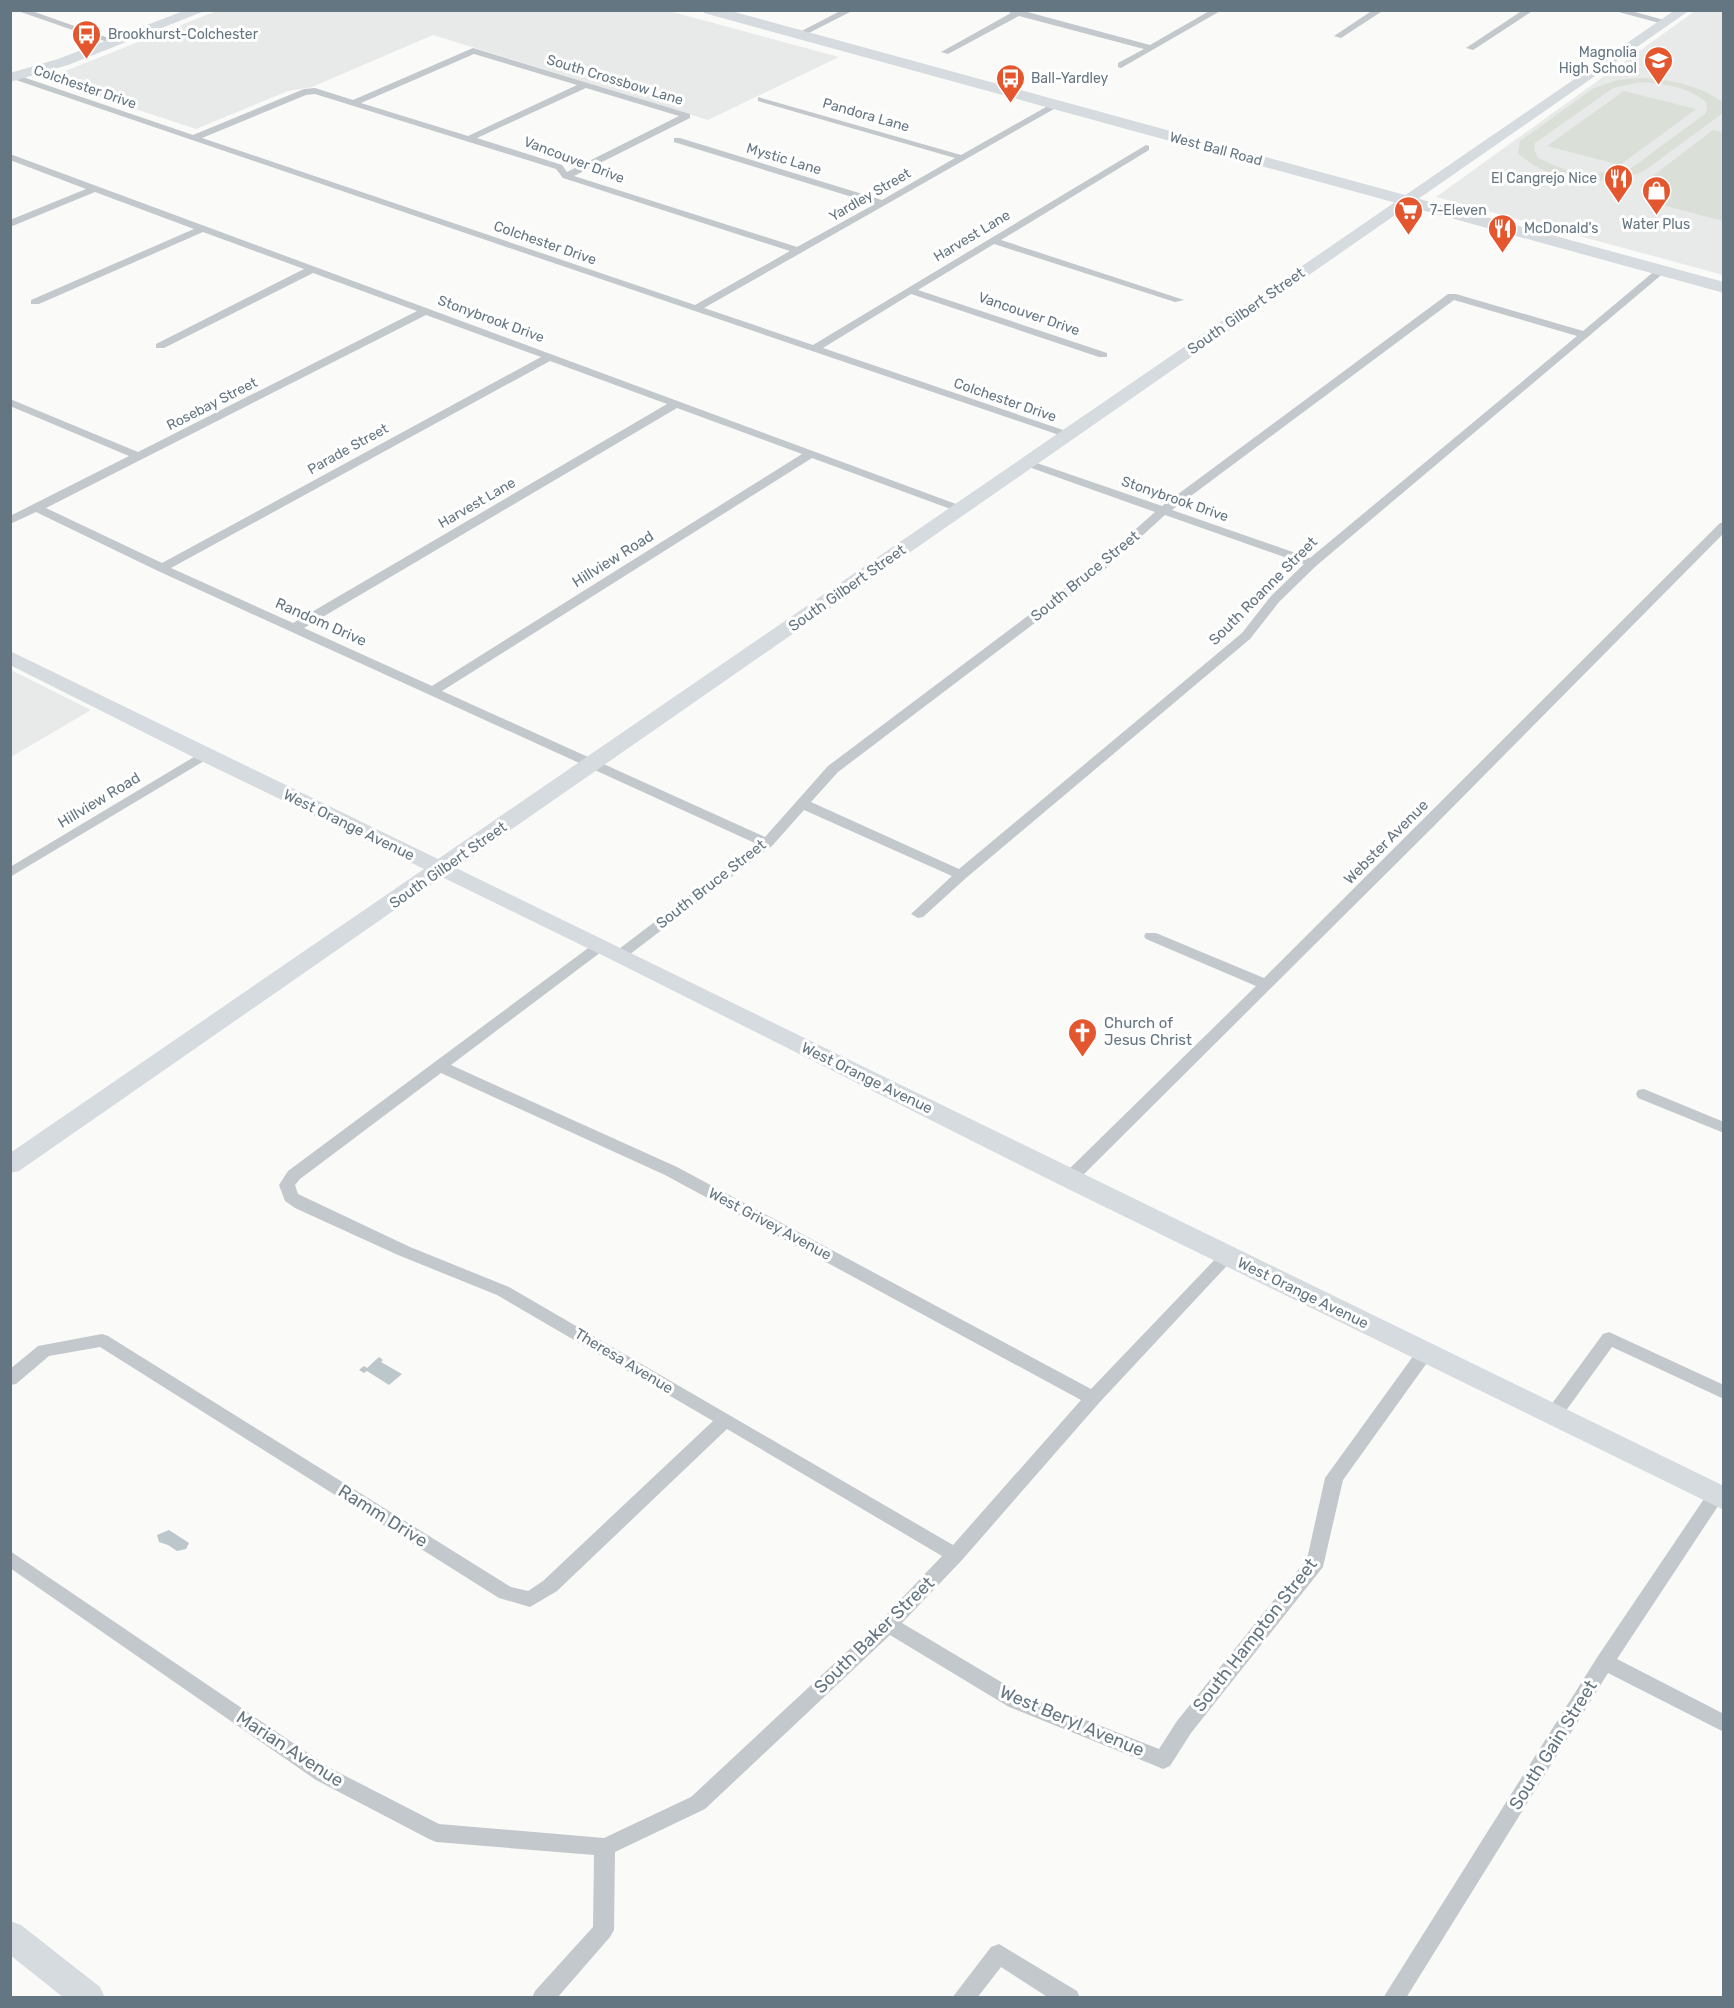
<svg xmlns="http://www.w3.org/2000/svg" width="1734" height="2008" viewBox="0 0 1734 2008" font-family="Rubik,sans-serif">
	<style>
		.built { fill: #e8e9e9 }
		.green { fill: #dadfd7; fill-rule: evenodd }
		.water { fill: #bbc7cb }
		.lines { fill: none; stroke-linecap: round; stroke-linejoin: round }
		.street { fill: #c3c8cc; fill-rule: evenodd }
		.secondary { fill: #d6dbdf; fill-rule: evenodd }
		.primary { fill: #d6dbdf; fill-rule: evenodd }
		.labels { text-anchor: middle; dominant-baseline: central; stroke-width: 6; stroke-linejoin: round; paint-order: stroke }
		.far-poi-label { font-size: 14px; fill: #657683; stroke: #fff; text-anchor: start }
		.far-street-label { font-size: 14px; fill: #657683; stroke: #fff }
		.street-label { font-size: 15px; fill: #657683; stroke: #fff }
		.poi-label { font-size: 15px; fill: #657683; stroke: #fff; text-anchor: start }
		.near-street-label { font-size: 18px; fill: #657683; stroke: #fff }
	</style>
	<rect width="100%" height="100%" fill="#fafaf8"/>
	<!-- built -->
	<path class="built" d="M219 10 669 11 839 57 708 120 433 35 312 87 288 91 196 129 45 79Z
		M1695 11H1723V275L1436 197Z
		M10 670H11L91 710 11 757Z"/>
	<!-- green -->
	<path class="green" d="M1643 78C1671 80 1698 85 1721 101L1723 100V113L1644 171C1605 188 1549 183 1518 153L1520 141 1594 88 1618 80ZM1640 82C1664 84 1687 86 1706 102L1707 109 1705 114 1630 169 1618 172 1583 173 1563 169 1538 158 1534 150 1535 143 1613 88Z
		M1624 91 1696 109 1620 165 1547 146Z
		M1713 130 1723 133V221L1651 202 1641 185Z"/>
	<!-- water -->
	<path class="water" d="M379 1357 383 1360 381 1362 402 1374 389 1385 367 1371 364 1373 359 1370 364 1366 367 1368Z
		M169 1530 189 1543 186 1549 177 1551 168 1545 159 1542 157 1535Z"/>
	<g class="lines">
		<!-- street -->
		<path class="street" d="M15 10H29L120 42 113 44Z
			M842 10H854L801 37 794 35Z
			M1004 10H1020L1150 45 1211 10H1222L1121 68 1118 67V63L1144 49 1019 16 948 54 941 52 1011 13Z
			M1373 10H1384L1341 38 1334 36Z
			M1523 10H1534L1473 50 1466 48Z
			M1611 10H1628L1671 22 1667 25Z
			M473 48 690 114V118L574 176 797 247 875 204 674 142V138H680L882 200 955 158 758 101V97L961 155 1053 103 1061 105 704 308 813 345 1146 145 1149 146V150L1001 240 1184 300 1175 302 994 244 918 290 1107 353V357H1099L911 294 823 348 1072 433V437L1068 438 10 78 11 75H17L193 135 304 89 315 88 353 100ZM474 54 577 85 468 136 361 103ZM586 88 679 116 567 172 562 165 477 138ZM315 94 556 169 563 178 790 251 695 305 202 138 306 95Z
			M10 154 964 507V511H956L812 458 442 691 765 837 828 766 1094 566 1155 512 1023 465V461H1031L1162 506 1448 294H1456L1583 331 1657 269 1666 271 1316 566 1279 602 1250 639 966 878 923 917 918 918 911 914 952 876 804 810 772 846 625 958H615L613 955 615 952 757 844 158 571 36 512 10 524V516L129 456 10 406V399L138 452 417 311 313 273 164 348H156V344L304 269 203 232 39 304H31V300L194 229 95 192 10 227V220L86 189 10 160ZM1454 300 1577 336 1310 558 1172 510ZM426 315 541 357 162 563 46 508ZM550 361 667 404 293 623 171 568ZM677 408 802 454 432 686 304 628ZM1165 515 1304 564 1271 596 1242 633 959 869 811 802 838 772 1102 572Z
			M1720 523H1724V533L1432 828 1075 1183H1063L1061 1179 1063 1175 1256 986 1146 939 1144 936 1146 933H1156L1264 978Z
			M204 751 209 752 211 755 209 758 10 877V867Z
			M600 941 605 943 607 946 605 949 451 1065 677 1167 1091 1389 1222 1252H1234L1236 1256 1099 1403 962 1560 902 1623 1023 1695 1159 1749 1177 1721 1307 1559 1325 1478 1419 1348 1425 1347 1431 1348 1434 1353 1343 1480 1323 1567 1191 1733 1170 1766 1163 1769 1156 1766 1009 1707 890 1635 705 1809 615 1852 614 1930 610 1937 557 1998H532L535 1991 593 1927 594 1855 436 1842 429 1839 316 1780 10 1568V1551L330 1768 439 1824 604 1838 691 1797 882 1619 942 1556 727 1429 557 1591 530 1607 499 1598 100 1347 49 1356 16 1384 10 1385V1369L38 1346 102 1334 108 1336 511 1587 528 1591 543 1581 713 1421 497 1295 398 1255 295 1208 285 1201 279 1185 288 1171 595 943ZM441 1073 665 1175 1081 1400 953 1545 509 1287 410 1247 298 1194 295 1185 300 1179Z
			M1644 1089 1724 1122V1133L1638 1098 1636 1094 1638 1090Z
			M1609 1332 1724 1385V1399L1612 1347 1560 1419 1554 1421 1548 1419 1545 1414 1548 1409 1603 1334Z
			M1716 1488 1722 1490V1500L1617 1659 1724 1714V1732L1608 1673 1406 1998H1383L1598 1656 1710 1490Z
			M999 1944 1077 1991 1080 1998H1049L1001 1967 977 1998H952L991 1947Z"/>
		<!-- secondary -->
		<path class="secondary" d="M1675 10H1690L456 868 1724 1486V1510L1060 1185 612 960 442 877 19 1171 10 1173V1153L424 869 197 759 10 665V651L438 859Z
			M10 1921 21 1925 100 1987 105 1998H64L10 1955Z"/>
		<!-- primary -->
		<path class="primary" d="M186 10H207L68 65 10 82V73L58 59Z
			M702 10H727L1724 282V293L704 13Z"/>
	</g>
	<!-- icons -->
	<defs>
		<symbol id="bus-pin" viewBox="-11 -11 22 30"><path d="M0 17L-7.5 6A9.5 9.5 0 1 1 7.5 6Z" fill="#e4572e" stroke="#fff"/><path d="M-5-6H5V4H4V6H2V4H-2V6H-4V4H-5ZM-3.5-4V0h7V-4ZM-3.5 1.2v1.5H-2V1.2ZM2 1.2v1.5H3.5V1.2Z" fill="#fff"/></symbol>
		<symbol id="school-pin" viewBox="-11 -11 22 30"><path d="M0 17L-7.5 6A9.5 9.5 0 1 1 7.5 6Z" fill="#e4572e" stroke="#fff"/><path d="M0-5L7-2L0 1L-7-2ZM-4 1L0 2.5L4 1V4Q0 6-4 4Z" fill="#fff"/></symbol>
		<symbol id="restaurant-pin" viewBox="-11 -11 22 30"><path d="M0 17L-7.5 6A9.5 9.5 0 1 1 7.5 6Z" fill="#e4572e" stroke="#fff"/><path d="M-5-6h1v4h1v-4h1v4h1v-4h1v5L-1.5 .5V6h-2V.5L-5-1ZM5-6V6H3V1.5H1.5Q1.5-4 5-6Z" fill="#fff"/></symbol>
		<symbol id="shop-pin" viewBox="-11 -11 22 30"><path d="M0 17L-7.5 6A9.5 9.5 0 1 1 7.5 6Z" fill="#e4572e" stroke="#fff"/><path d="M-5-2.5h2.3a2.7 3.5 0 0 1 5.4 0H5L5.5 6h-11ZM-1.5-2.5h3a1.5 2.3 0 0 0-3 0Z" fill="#fff"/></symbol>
		<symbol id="supermarket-pin" viewBox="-11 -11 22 30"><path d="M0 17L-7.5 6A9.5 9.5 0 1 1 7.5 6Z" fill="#e4572e" stroke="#fff"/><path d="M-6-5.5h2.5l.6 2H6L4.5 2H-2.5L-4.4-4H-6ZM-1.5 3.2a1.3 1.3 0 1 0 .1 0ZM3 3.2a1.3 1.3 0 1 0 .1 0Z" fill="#fff"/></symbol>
		<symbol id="church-pin" viewBox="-11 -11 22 30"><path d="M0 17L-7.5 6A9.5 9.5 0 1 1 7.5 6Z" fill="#e4572e" stroke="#fff"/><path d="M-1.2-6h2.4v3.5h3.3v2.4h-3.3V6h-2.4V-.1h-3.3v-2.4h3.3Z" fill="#fff"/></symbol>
	</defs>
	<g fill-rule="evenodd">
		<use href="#bus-pin" x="70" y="18" width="33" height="45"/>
		<use href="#school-pin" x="1642" y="44" width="33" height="45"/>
		<use href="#bus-pin" x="994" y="62" width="33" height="45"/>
		<use href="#restaurant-pin" x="1602" y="162" width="33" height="45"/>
		<use href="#shop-pin" x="1640" y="174" width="33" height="45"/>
		<use href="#supermarket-pin" x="1392" y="194" width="33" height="45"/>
		<use href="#restaurant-pin" x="1486" y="212" width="33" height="45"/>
		<use href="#church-pin" x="1066" y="1016" width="33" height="45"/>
	</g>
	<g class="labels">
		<!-- far-poi labels -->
		<g class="far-poi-label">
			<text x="108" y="34">Brookhurst-Colchester</text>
			<text x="1637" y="52" text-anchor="end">Magnolia<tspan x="1637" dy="16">High School</tspan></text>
			<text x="1031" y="78">Ball-Yardley</text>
			<text x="1597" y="178" text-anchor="end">El Cangrejo Nice</text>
			<text x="1430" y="210">7-Eleven</text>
			<text x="1656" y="224" text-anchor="middle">Water Plus</text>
			<text x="1524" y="228">McDonald's</text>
		</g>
		<!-- far-street labels -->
		<g class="far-street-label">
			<text transform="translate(615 80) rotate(17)">South Crossbow Lane</text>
			<text transform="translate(85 87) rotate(19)">Colchester Drive</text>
			<text transform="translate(866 115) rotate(16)">Pandora Lane</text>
			<text transform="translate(1216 149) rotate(15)">West Ball Road</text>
			<text transform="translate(784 159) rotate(17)">Mystic Lane</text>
			<text transform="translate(574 160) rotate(21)">Vancouver Drive</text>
			<text transform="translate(870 195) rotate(-30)">Yardley Street</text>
			<text transform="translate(972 236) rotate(-31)">Harvest Lane</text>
			<text transform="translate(545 243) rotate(19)">Colchester Drive</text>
			<text transform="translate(1029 314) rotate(19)">Vancouver Drive</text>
			<text transform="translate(491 319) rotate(20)">Stonybrook Drive</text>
			<text transform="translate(1005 400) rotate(19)">Colchester Drive</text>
			<text transform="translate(212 404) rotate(-27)">Rosebay Street</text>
			<text transform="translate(348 449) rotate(-29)">Parade Street</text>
			<text transform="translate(1175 499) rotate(19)">Stonybrook Drive</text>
			<text transform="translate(477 503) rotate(-30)">Harvest Lane</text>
		</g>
		<!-- street labels -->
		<g class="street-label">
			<text transform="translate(1246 311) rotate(-35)">South Gilbert Street</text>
			<text transform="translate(613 559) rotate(-32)">Hillview Road</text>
			<text transform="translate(1085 576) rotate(-39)">South Bruce Street</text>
			<text transform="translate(847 588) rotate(-35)">South Gilbert Street</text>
			<text transform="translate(1263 591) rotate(-45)">South Roanne Street</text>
			<text transform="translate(321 622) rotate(24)">Random Drive</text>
			<text transform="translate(99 800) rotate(-31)">Hillview Road</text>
			<text transform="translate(349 825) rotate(26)">West Orange Avenue</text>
			<text transform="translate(1386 842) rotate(-45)">Webster Avenue</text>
			<text transform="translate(448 865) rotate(-35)">South Gilbert Street</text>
			<text transform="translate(711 884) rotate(-38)">South Bruce Street</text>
			<text transform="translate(867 1078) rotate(26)">West Orange Avenue</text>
			<text transform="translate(770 1224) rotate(28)">West Grivey Avenue</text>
			<text transform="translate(1303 1293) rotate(26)">West Orange Avenue</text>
			<text transform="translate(624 1361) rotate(31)">Theresa Avenue</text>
		</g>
		<!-- poi labels -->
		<g class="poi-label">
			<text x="1104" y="1023">Church of<tspan x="1104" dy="17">Jesus Christ</tspan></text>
		</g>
		<!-- near-street labels -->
		<g class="near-street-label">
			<text transform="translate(383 1516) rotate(32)">Ramm Drive</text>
			<text transform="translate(874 1635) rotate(-44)">South Baker Street</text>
			<text transform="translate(1255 1635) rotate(-52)">South Hampton Street</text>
			<text transform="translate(1072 1721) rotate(23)">West Beryl Avenue</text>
			<text transform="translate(1553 1745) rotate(-58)">South Gain Street</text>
			<text transform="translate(290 1749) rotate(33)">Marian Avenue</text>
		</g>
	</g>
	<!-- border -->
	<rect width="1734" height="2008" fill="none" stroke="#657683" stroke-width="24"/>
</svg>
